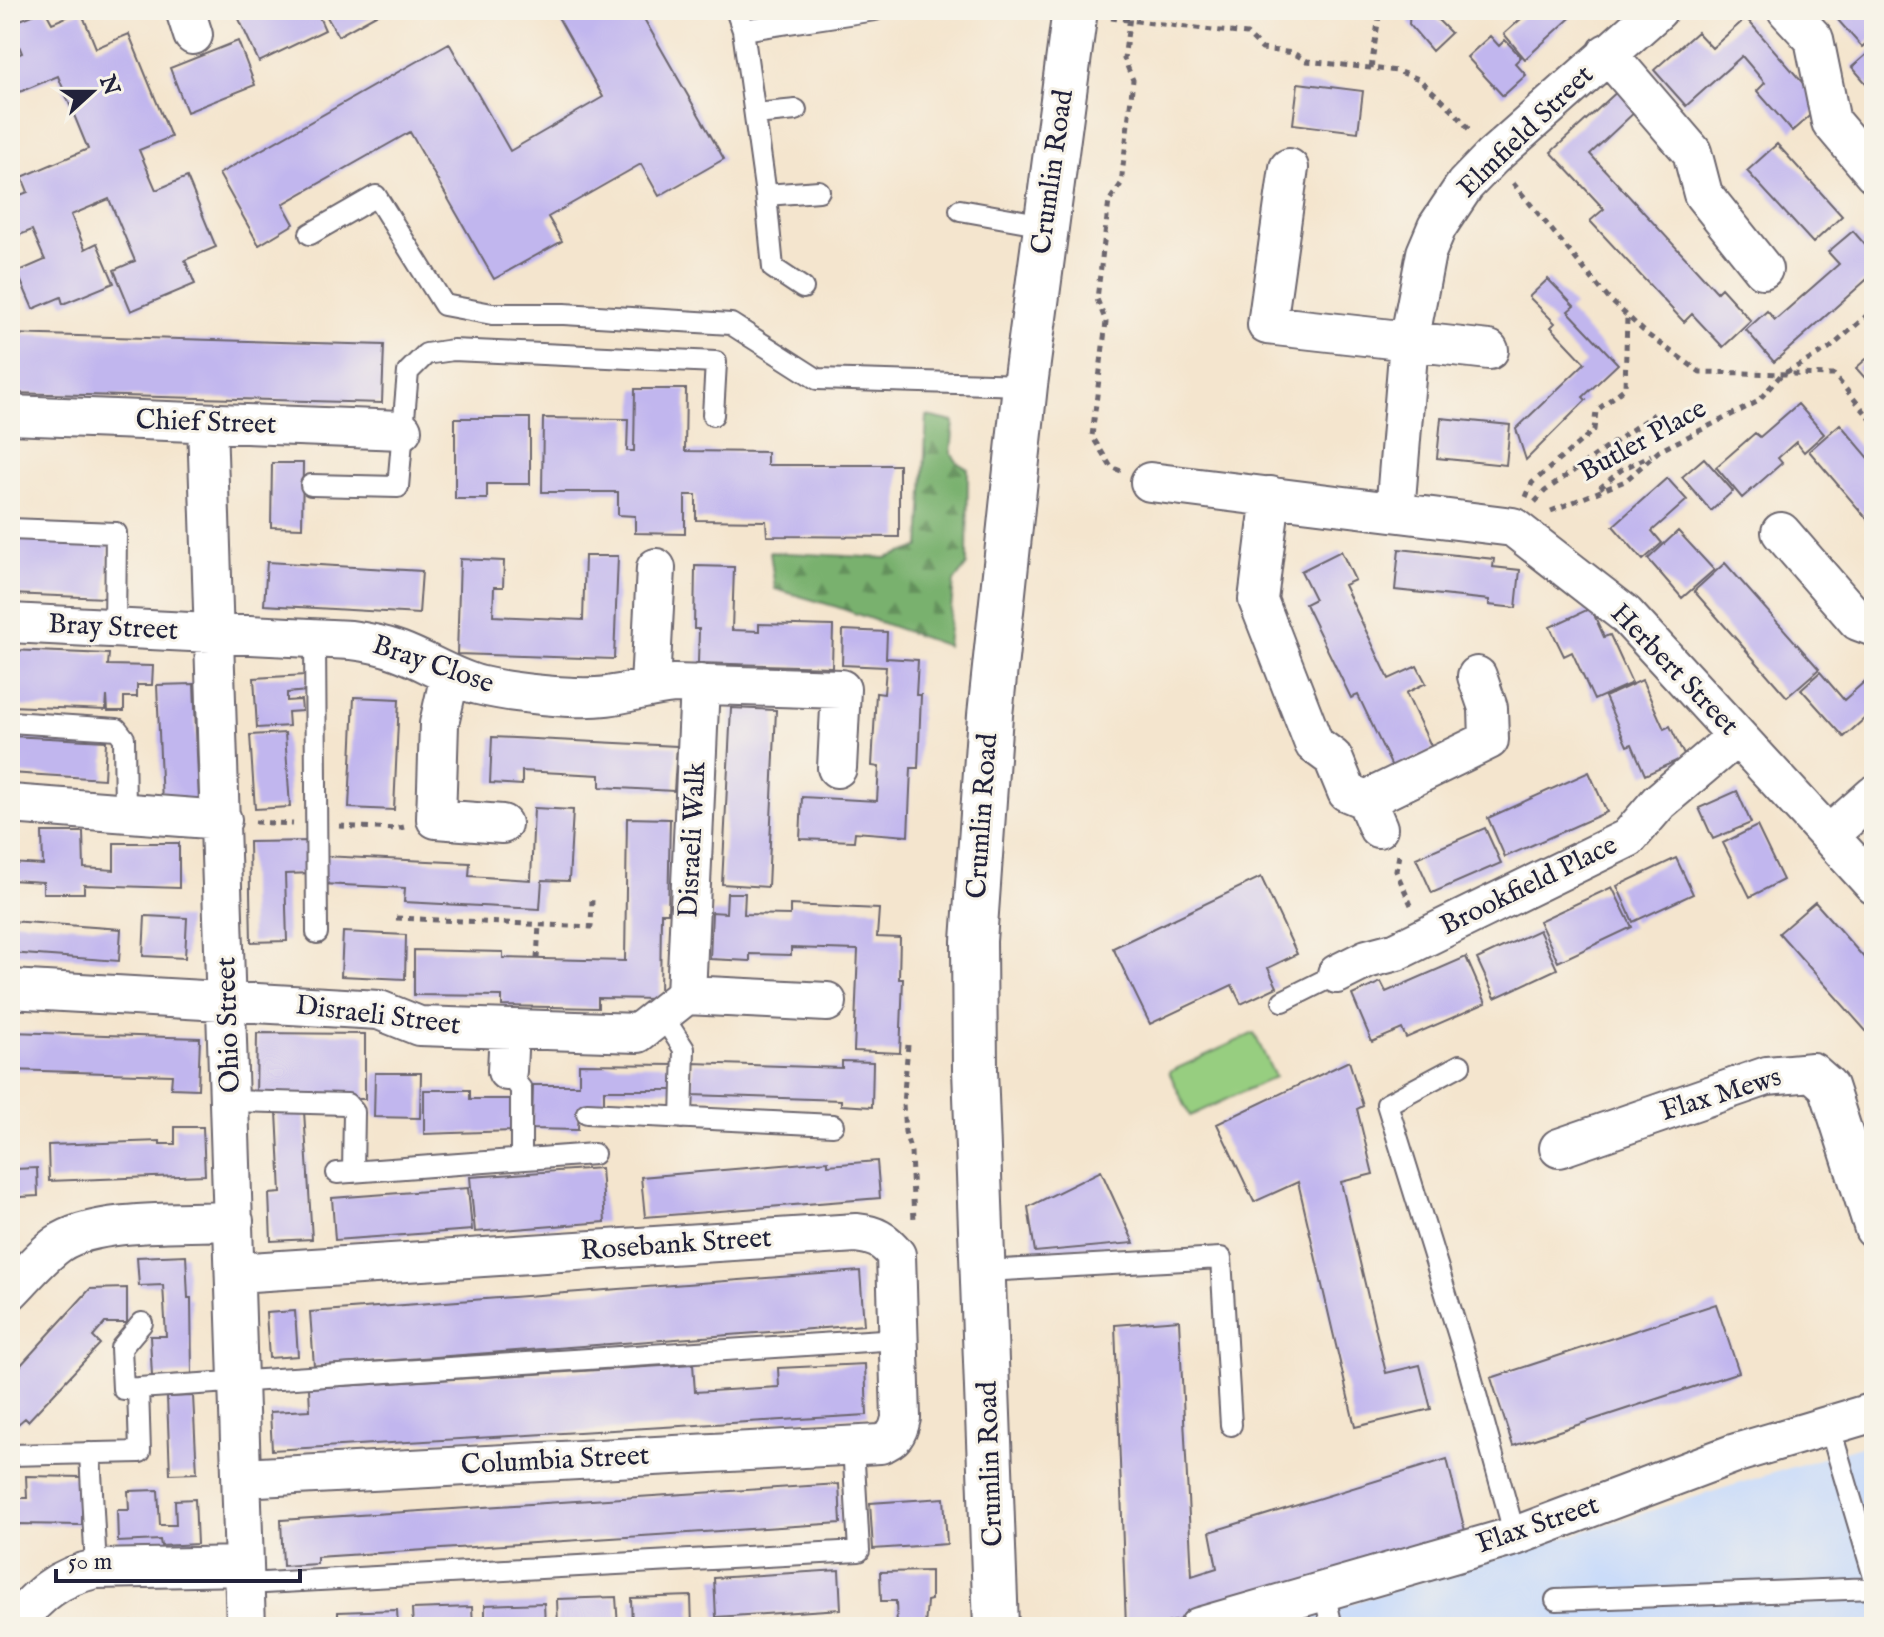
<svg xmlns="http://www.w3.org/2000/svg" width="1884" height="1637" viewBox="0 0 1884 1637" font-family="'IM FELL English',serif">
	<style>
		.built { fill: #cadcf9 }
		.forest { fill: url(#forest-firs); stroke: #4e6a54; stroke-width: 2 }
		.park { fill: #97ce80; stroke: #5c785e; stroke-width: 2 }
		.building { fill: #c1b6ee }
		.lines { fill: none; stroke-linecap: round; stroke-linejoin: round }
		.service-casing { stroke: #6c666e; stroke-width: 24 }
		.minor-casing { stroke: #6c666e; stroke-width: 42 }
		.primary-casing { stroke: #6c666e; stroke-width: 48 }
		.path { stroke: #6c666e; stroke-width: 5; stroke-dasharray: 6 6; stroke-linecap: butt }
		.service { stroke: #fff; stroke-width: 20 }
		.minor { stroke: #fff; stroke-width: 38 }
		.primary { stroke: #fff; stroke-width: 44 }
		.labels { text-anchor: middle; dominant-baseline: central; stroke-width: 6; stroke-linejoin: round; paint-order: stroke }
		.street-label { font-size: 28px; fill: #22223b; stroke: #f7f3e8 }
	</style>
	<defs>
		<pattern id="forest-firs" width="22" height="20" patternUnits="userSpaceOnUse" patternTransform="scale(2)"><rect width="22" height="20" fill="#79b16e"/><path d="M5 1l3.5 6h-7zM16 11l3.5 6h-7z" fill="#63905c"/></pattern>
	</defs>
	<rect width="100%" height="100%" fill="#f7f3e8"/>
	<filter id="ink" filterUnits="userSpaceOnUse"><feTurbulence type="fractalNoise" baseFrequency=".0125" numOctaves="2"/><feDisplacementMap in="SourceGraphic" scale="16" xChannelSelector="R" yChannelSelector="G"/><feConvolveMatrix kernelMatrix="1 2 1 2 8 2 1 2 1" color-interpolation-filters="sRGB"/></filter>
	<filter id="wash" filterUnits="userSpaceOnUse"><feTurbulence type="fractalNoise" baseFrequency=".006" numOctaves="4" result="noise"/><feDisplacementMap in="SourceGraphic" scale="32" xChannelSelector="R" yChannelSelector="G"/><feGaussianBlur stdDeviation="1.8" result="paint"/><feColorMatrix in="noise" values="0 0 0 0 0 0 0 0 0 0 0 0 0 0 0 0 0 1.4 0 .05"/><feComposite in="paint" operator="in"/></filter>
	<g filter="url(#wash)">
		<rect width="100%" height="100%" fill="#f4e5ce"/>
		<!-- built -->
		<path class="built" d="M1867 1444 1874 1466V1627H1274Z"/>
		<!-- forest -->
		<path class="forest" d="M927 416 954 422 951 453 958 463 968 469 967 565 954 582 947 646 837 607 775 589 770 552 886 558 920 547Z"/>
		<!-- park -->
		<path class="park" d="M1254 1033 1275 1077 1190 1116 1169 1072Z"/>
		<g id="blocks">
			<!-- building -->
			<path class="building" d="M45 10 52 23 81 11 96 48 129 34 171 137 139 150 156 190 187 177 216 247 185 260 195 284 131 311 114 270 135 261 109 199 71 215 85 249 97 243 114 283 63 304 61 297 33 309 17 272 45 260 32 230 12 238 10 234V199L28 192 22 177 88 149 58 76 10 96V58L22 53 10 24Z
				M257 10H316L325 30 259 62 239 19Z
				M323 10H385L338 36Z
				M554 10H639L724 159 659 196 641 164 548 217 562 241 494 279 410 132 283 204 294 224 259 245 219 174 449 43 510 151 603 97Z
				M1321 10H1358L1357 15 1321 12Z
				M1410 10H1435V17L1451 33 1432 51 1409 24Z
				M1531 10H1579L1525 59 1504 34Z
				M1829 10H1874V36L1862 47Z
				M1746 18 1822 105 1792 131 1757 91 1765 83 1742 56 1686 106 1654 70 1697 32 1712 48Z
				M1490 36 1499 46 1505 40 1521 57 1515 63 1526 75 1503 96 1467 57Z
				M238 41 255 85 187 112 170 68Z
				M1874 48V86L1871 89 1852 67Z
				M1298 83 1363 91 1358 132 1293 124Z
				M1620 89 1638 109 1590 154 1717 292 1721 288 1751 321 1723 347 1692 314 1684 322 1590 221 1604 209 1551 152Z
				M1777 144 1842 216 1813 243 1747 171Z
				M1853 231 1874 255V273L1774 362 1746 330 1767 311 1775 320 1839 264 1828 252Z
				M1548 279 1574 306 1568 311 1618 364 1583 397 1586 400 1526 460 1516 429 1585 363 1551 327 1555 323 1529 297Z
				M10 334 384 345 382 403 10 393Z
				M1874 352V388L1856 368Z
				M635 389H686L685 451 767 452V465H899V537L767 536 766 521 696 520V495H685V534L635 533V516L618 515V492H542L543 418 628 419 627 451H634Z
				M1798 404 1824 434 1804 452 1796 442 1778 458 1782 463 1742 498 1716 467 1755 433 1760 437Z
				M455 418H530V484H487V499H455Z
				M1441 418 1510 425 1506 465 1437 458Z
				M1840 424 1874 464V527L1809 451Z
				M1704 458 1733 491 1711 511 1682 477Z
				M272 463H303L302 528 271 527Z
				M1667 478 1687 500 1652 531 1662 543 1643 560 1613 526Z
				M1678 531 1714 570 1682 598 1648 559Z
				M10 538 109 542 106 598 10 594Z
				M1399 549 1494 559 1493 567 1520 570 1516 608 1489 605V600L1395 590Z
				M1341 551 1355 580 1344 585 1389 679 1417 666 1426 683 1406 693 1433 750 1393 769 1358 695 1351 698 1305 604 1315 599 1301 571Z
				M585 556H618L614 659 457 654 460 559 504 561 503 587H494L493 616 583 620Z
				M267 562 422 571 419 614 264 605Z
				M1725 563 1819 669 1787 697 1694 591Z
				M695 566 734 567 732 630 759 631V624L833 626 832 667 698 663 699 629H694Z
				M1591 608 1604 637 1610 635 1632 683 1594 700 1572 652 1564 656 1550 627Z
				M843 630 887 632 886 658 918 660 916 695H921L918 768H911L908 836 855 832 854 841 800 839 802 797 877 801 879 767 872 766 876 693 884 694 886 667 842 665Z
				M10 650 109 654 108 665 153 666 152 685H137V697H124V711H108L107 696 106 710 10 706Z
				M1820 672 1844 700 1874 673V710L1844 737 1801 689Z
				M306 675 307 691 287 693V701L301 700 302 711 288 712 289 726 257 728 254 678Z
				M1642 680 1664 729 1670 726 1685 757 1645 775 1632 744 1627 746 1605 697Z
				M194 684 199 801 162 803 157 685Z
				M354 697 399 699 394 810 349 808Z
				M731 708 776 710 768 887 722 884Z
				M285 733 290 807 255 809 250 735Z
				M10 736 106 741 104 779 10 773Z
				M492 737 677 746 674 791 600 787V775L522 771V785L490 783Z
				M1589 772 1607 812 1505 857 1488 818Z
				M1737 791 1751 823 1713 839 1699 808Z
				M534 808 573 810 569 881 542 880 540 909 404 902 405 888 322 884 323 856 470 863 469 876 531 880Z
				M627 818 670 819 668 913H661L660 999 598 998V1008L502 1006V996L414 995V950L503 952V958L625 961Z
				M1757 826 1783 880 1750 897 1723 843Z
				M1485 828 1501 863 1432 893 1416 858Z
				M42 832H83L84 868 114 870V843H179V888L84 885V893H43V882L10 880V863L43 865Z
				M313 841 314 873 285 874 287 941 251 942 249 842Z
				M1676 858 1693 894 1633 922 1617 886Z
				M1261 877 1297 954 1268 968 1277 987 1241 1004 1232 985 1150 1024 1113 948Z
				M1612 887 1632 927 1558 962 1539 921Z
				M727 893H745L744 914 790 915V905L879 909 877 937 900 938 899 979H903L900 1053 854 1051 858 950 791 948V955L750 954V961L710 959 712 912 726 913Z
				M1815 902 1874 969V1040L1779 933Z
				M145 916 187 918 185 958 143 956Z
				M10 921 121 929 119 961 10 953Z
				M1539 930 1557 969 1495 998 1477 959Z
				M343 932 406 935 405 979 341 976Z
				M1466 957 1486 1003 1406 1038 1402 1029 1372 1042 1352 995 1381 982 1386 992Z
				M10 1032 200 1038 198 1089 171 1088 172 1075 10 1070Z
				M257 1033 365 1034V1099L256 1098Z
				M842 1061 873 1062 872 1107 841 1105V1100L692 1095 693 1063 842 1068Z
				M1349 1061 1363 1106 1357 1109 1373 1174 1341 1182 1386 1373 1420 1365 1431 1409 1355 1427 1298 1182 1254 1202 1217 1124Z
				M579 1064 677 1065 676 1090H604V1106H579L578 1130 532 1129 533 1085H579Z
				M375 1073H421L420 1118 374 1117Z
				M424 1090H470V1099H513V1131L424 1134Z
				M304 1111 312 1239 271 1241 269 1194 281 1193 277 1112Z
				M175 1127H203L205 1175 49 1181 48 1145 160 1141V1144H175Z
				M828 1161V1165L877 1161 880 1198 645 1217 641 1177Z
				M37 1168 38 1196 20 1197 10 1206V1172L14 1169Z
				M601 1168 605 1222 475 1232 470 1177Z
				M1101 1171 1134 1243 1035 1252 1028 1207Z
				M468 1188 472 1230 335 1240 332 1198Z
				M186 1255 188 1298H191L192 1374 152 1376 150 1336H166L163 1285 139 1286 137 1257Z
				M860 1271 864 1325 314 1366 310 1312Z
				M127 1288V1323H105L93 1337 100 1344 28 1421 25 1418 18 1424 10 1416 13 1406 10 1404V1377L90 1289Z
				M1716 1304 1739 1372 1513 1446 1491 1378Z
				M295 1311 298 1356 269 1358 266 1313Z
				M1179 1320 1192 1576 1217 1568 1210 1532 1447 1459 1466 1535 1193 1617 1149 1627H1126L1115 1325Z
				M693 1364 695 1392 779 1387 778 1368 865 1364 867 1415 272 1450 270 1412 310 1410 309 1388Z
				M193 1396 197 1473 170 1474 167 1397Z
				M26 1476 83 1477 82 1525 17 1524 10 1531V1498H27Z
				M839 1484 841 1523 317 1557V1564L283 1566 281 1520Z
				M158 1490 160 1525H176L175 1500 195 1499 197 1544 161 1546 160 1540 118 1542 117 1510H129L128 1491Z
				M944 1498 947 1544 873 1549 870 1503Z
				M839 1570 841 1609 716 1617 714 1578Z
				M931 1571V1600L927 1601 925 1627H897L896 1601H881L880 1572Z
				M691 1596 692 1627H632L631 1598Z
				M616 1597 618 1627H558L557 1599Z
				M544 1603 545 1627H485V1605Z
				M472 1607 473 1627H413L412 1609Z
				M397 1610 398 1627H338V1612Z
				M326 1616 327 1627H290L289 1618Z
				M203 1619 204 1627H101L106 1623Z"/>
		</g>
	</g>
	<g filter="url(#ink)">
		<use href="#blocks" fill-opacity="0" stroke="#6c666e" stroke-width="2"/>
		<g class="lines">
			<defs>
				<path id="service" d="M736 10 743 30 766 195 819 191
					M743 30 875 10
					M755 114 796 110
					M766 195 773 268 803 288
					M960 210 1045 225
					M310 234 376 196 444 305 492 314H564L731 324 817 379 1025 385
					M311 485 398 487 408 372 426 354 453 350 716 362 713 415
					M10 529 116 533 115 628
					M315 638 317 933
					M10 722 117 729 124 738 125 811
					M1283 1001 1337 974
					M662 1015 684 1049 682 1118
					M1460 1065 1387 1104 1467 1362 1515 1536
					M507 1071 521 1089V1159
					M231 1101 347 1104 354 1112 353 1172
					M587 1113 833 1125
					M337 1173 594 1154
					M984 1271 1221 1258 1231 1425
					M142 1323 121 1348 123 1389 898 1339
					M1829 1425 1874 1577
					M90 1453 96 1569
					M10 1455 140 1452 138 1388
					M245 1584 859 1551 853 1445
					M1324 1592 1332 1627
					M1556 1600 1874 1588"/>
				<path id="minor" d="M185 10 193 35
					M1787 10 1814 39 1831 122 1874 173
					M1607 53 1692 152 1703 194 1763 269
					M1289 168 1267 325 1489 350
					M10 415 402 430
					M207 423 246 1627
					M1150 482 1513 527 1625 614 1874 885
					M1271 496 1258 600 1314 744 1333 758 1347 792 1366 800 1378 828
					M1395 512 1409 342 1426 253 1437 227 1465 185 1492 157 1658 10
					M1781 532 1858 621 1874 627
					M10 623 351 640C367 642 383 645 399 651 426 661 450 677 478 685 510 693 575 700 607 696 630 693 651 686 674 684L841 689 837 768
					M450 675 439 724 436 819 502 824
					M650 686 656 568
					M1366 800 1489 740 1488 708 1477 676
					M10 804 222 820
					M1829 835 1874 795
					M1337 974 1367 959 1397 951 1628 838 1659 802 1737 736
					M10 989 379 1010 419 1026 638 1033 686 995
					M686 995 700 684
					M686 995 827 1002
					M507 1071 509 1029
					M1559 1148 1767 1076 1812 1072 1828 1086 1874 1229
					M235 1273 856 1233C875 1235 885 1240 896 1255L901 1418C898 1433 894 1439 880 1444L242 1478
					M10 1291C25 1276 40 1257 58 1244 95 1218 187 1223 234 1221
					M10 1627C37 1598 55 1577 96 1569L244 1566
					M1199 1627 1515 1536 1733 1454 1874 1412"/>
				<path id="primary" d="M996 1627 975 1069 974 941 990 715 1025 385 1075 10"/>
			</defs>
			<!-- service casing -->
			<use href="#service" class="service-casing"/>
			<!-- minor casing -->
			<use href="#minor" class="minor-casing"/>
			<!-- primary casing -->
			<use href="#primary" class="primary-casing"/>
			<!-- path -->
			<path class="path" d="M1028 10 1038 16
				M1111 18 1247 34 1262 49 1293 53 1307 61 1397 71 1419 79 1454 111 1471 132
				M1371 68 1380 10
				M1513 183 1608 298 1648 335 1700 372 1834 375 1874 423
				M1121 471 1111 467 1092 436 1106 322 1097 299 1109 201 1121 184 1133 80 1124 59 1131 10
				M1600 488 1621 470 1651 455
				M1526 497 1532 483 1594 430 1596 411 1625 388 1627 316
				M1535 502 1545 491 1654 414
				M1551 511 1625 481 1659 451 1757 402 1781 375 1829 349 1874 309
				M255 822 293 824
				M339 826 396 829 404 827
				M1399 855 1396 871 1411 905
				M396 918 591 927 592 900
				M537 959 539 925
				M908 1045 903 1104 905 1132 911 1152 914 1221"/>
			<!-- service -->
			<use href="#service" class="service"/>
			<!-- minor -->
			<use href="#minor" class="minor"/>
			<!-- primary -->
			<use href="#primary" class="primary"/>
		</g>
	</g>
	<g class="labels">
		<!-- street labels -->
		<g class="street-label">
			<text transform="translate(1526 132) rotate(-44)">Elmfield Street</text>
			<text transform="translate(1053 172) rotate(-82)">Crumlin Road</text>
			<text transform="translate(206 423) rotate(2)">Chief Street</text>
			<text transform="translate(1643 441) rotate(-29)">Butler Place</text>
			<text transform="translate(113 628) rotate(3)">Bray Street</text>
			<text transform="translate(433 665) rotate(19)">Bray Close</text>
			<text transform="translate(1674 670) rotate(46)">Herbert Street</text>
			<text transform="translate(983 816) rotate(-86)">Crumlin Road</text>
			<text transform="translate(693 840) rotate(-87)">Disraeli Walk</text>
			<text transform="translate(1529 886) rotate(-26)">Brookfield Place</text>
			<text transform="translate(378 1016) rotate(7)">Disraeli Street</text>
			<text transform="translate(229 1025) rotate(-92)">Ohio Street</text>
			<text transform="translate(1721 1095) rotate(-17)">Flax Mews</text>
			<text transform="translate(676 1245) rotate(-4)">Rosebank Street</text>
			<text transform="translate(555 1461) rotate(-3)">Columbia Street</text>
			<text transform="translate(991 1464) rotate(-92)">Crumlin Road</text>
			<text transform="translate(1538 1525) rotate(-19)">Flax Street</text>
		</g>
	</g>
	<!-- margin -->
	<rect width="1884" height="1637" fill="none" stroke="#f7f3e8" stroke-width="40"/>
	<!-- north arrow -->
	<g transform="translate(92 92) rotate(69)" stroke="#f7f3e8" stroke-width="6" paint-order="stroke">
	<path d="M0-6L14 30L0 20L-14 30Z" fill="#22223b"/>
	<text y="-12" font-size="22" font-weight="bold" text-anchor="middle" fill="#22223b">N</text>
	</g>
	<!-- scale -->
	<path d="M56 1569v12h244v-12" fill="none" stroke="#22223b" stroke-width="4"/>
	<text x="68" y="1569" font-size="24" fill="#22223b" stroke="#f7f3e8" stroke-width="6" paint-order="stroke">50 m</text>
</svg>
